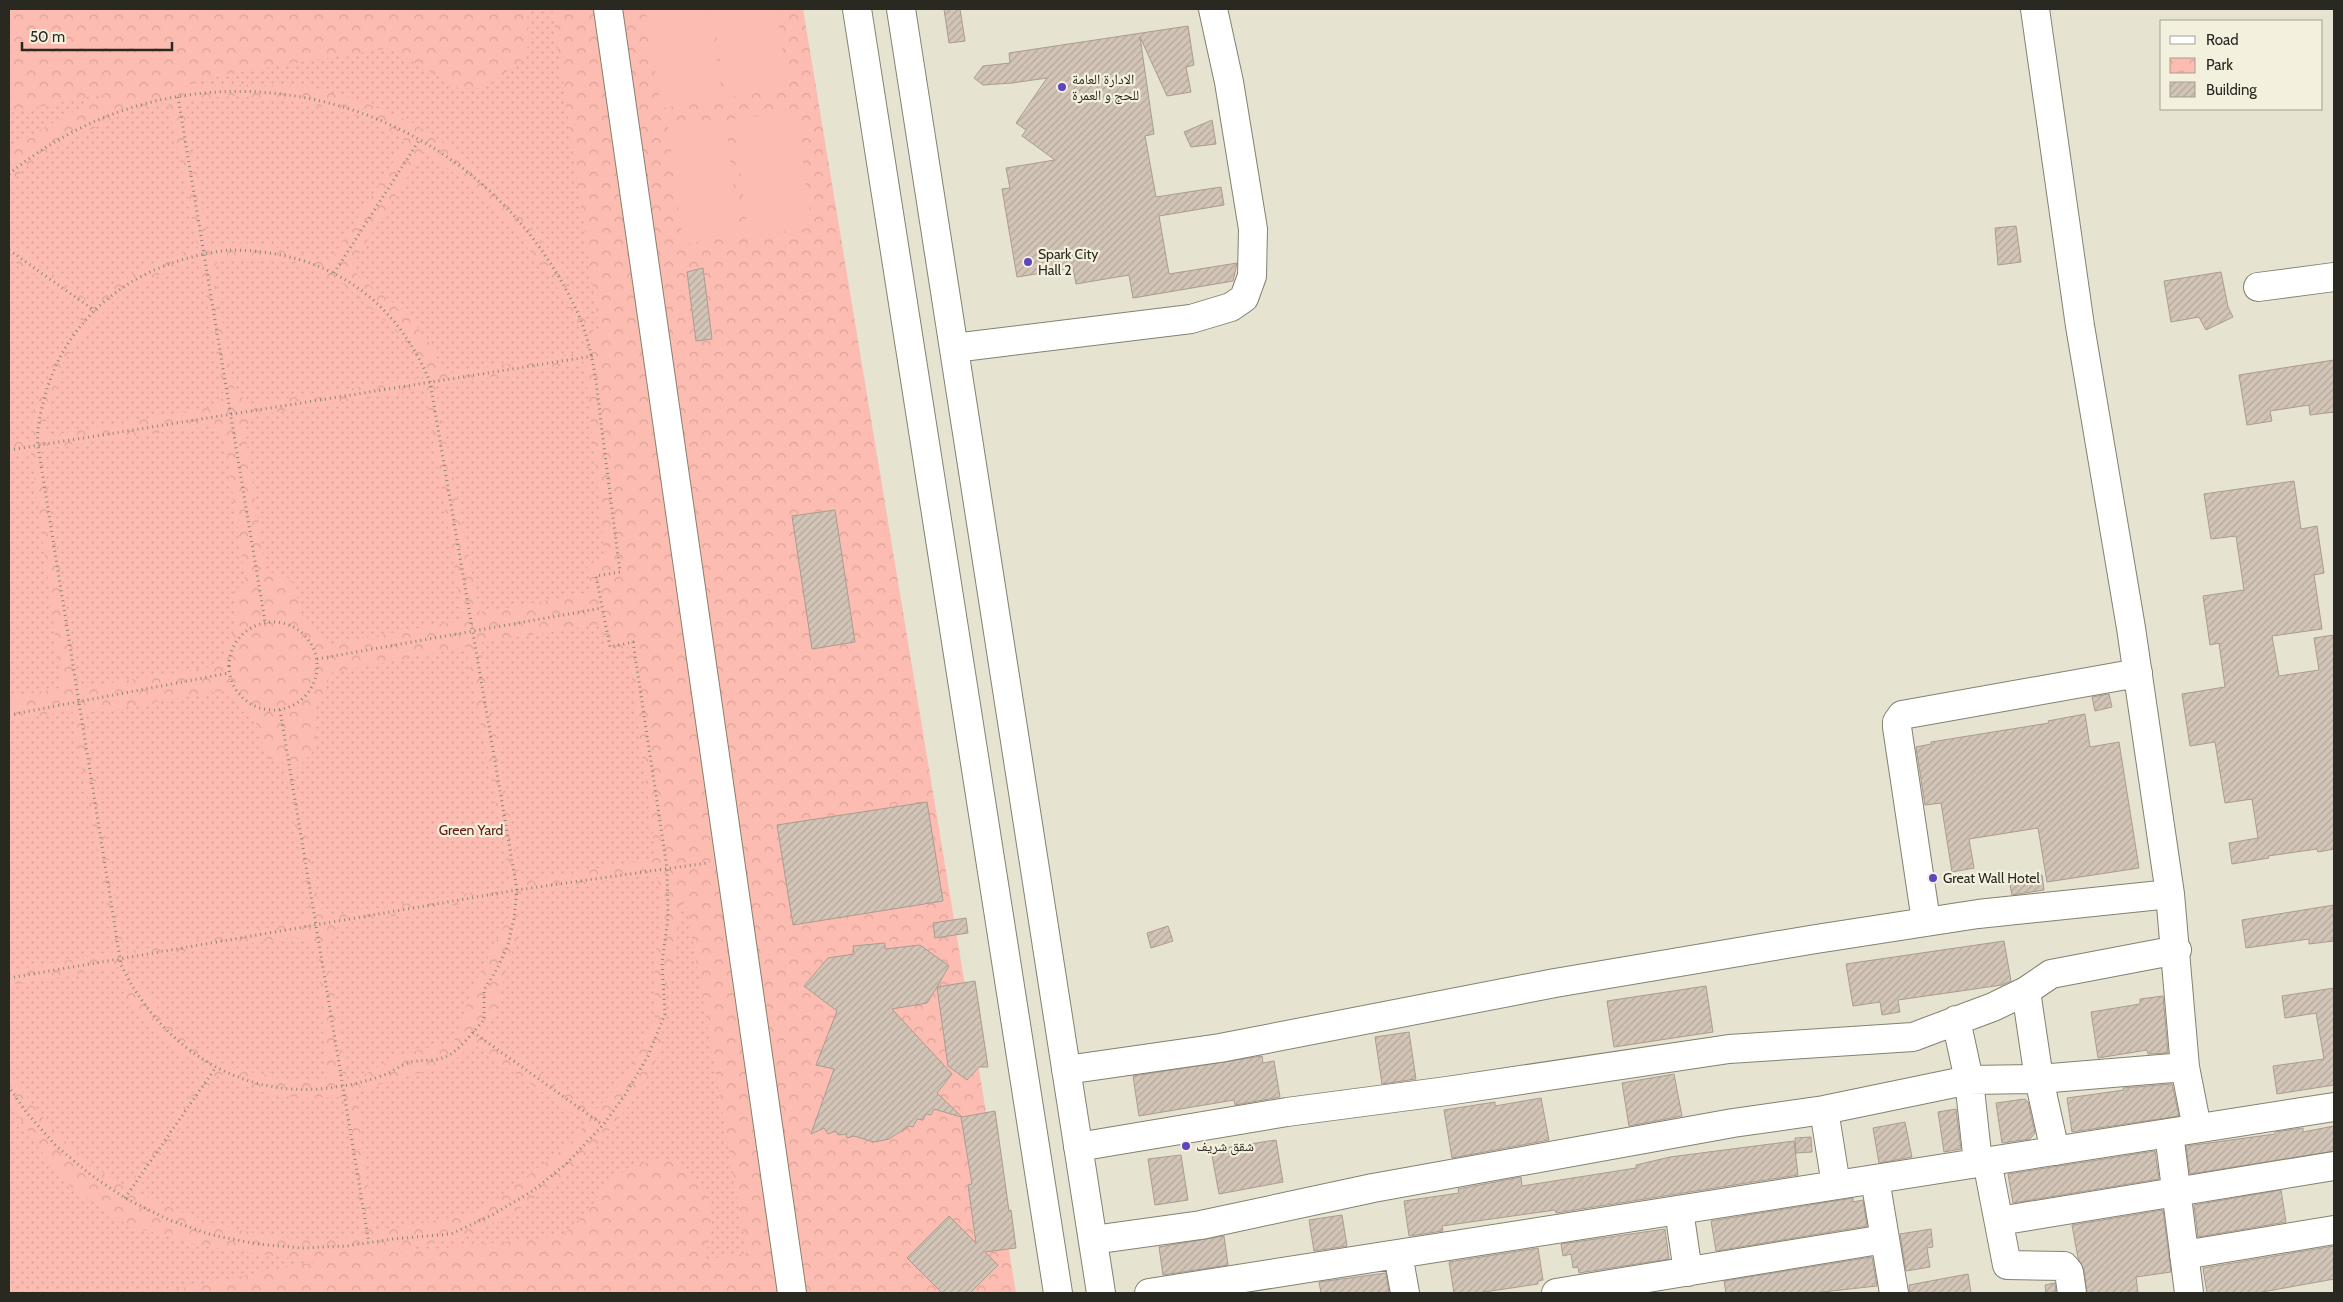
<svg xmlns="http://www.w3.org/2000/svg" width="2343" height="1302" viewBox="0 0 2343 1302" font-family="Cabin,'Noto Naskh Arabic',sans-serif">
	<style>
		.park { fill: url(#park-crowns) }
		.garden { fill: url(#garden-dots) }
		.pitch { fill: #fdbcb1 }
		.building { fill: url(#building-hatch); stroke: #aa9c8f }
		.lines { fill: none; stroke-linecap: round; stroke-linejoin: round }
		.minor-casing { stroke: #848170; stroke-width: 30 }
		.path { stroke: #89877a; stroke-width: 3; stroke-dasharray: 1 4; stroke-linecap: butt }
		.minor { stroke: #fff; stroke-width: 28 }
		.poi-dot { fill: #5c45be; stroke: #f3f0dd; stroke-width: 2 }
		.labels { text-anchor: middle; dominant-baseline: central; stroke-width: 4.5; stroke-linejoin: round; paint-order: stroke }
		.poi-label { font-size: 14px; fill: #292821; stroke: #f3f0dd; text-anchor: start }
		.park-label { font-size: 14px; fill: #661b13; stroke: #f3f0dd }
	</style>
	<defs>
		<pattern id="park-crowns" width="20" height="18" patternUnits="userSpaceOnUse" patternTransform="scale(1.25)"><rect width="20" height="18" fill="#fdbcb1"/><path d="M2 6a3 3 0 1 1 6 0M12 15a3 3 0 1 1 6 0" fill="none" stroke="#d9a298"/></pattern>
		<pattern id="garden-dots" width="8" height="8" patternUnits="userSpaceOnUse" patternTransform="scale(1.25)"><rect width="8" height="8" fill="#fdbcb1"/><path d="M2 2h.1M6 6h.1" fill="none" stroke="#d9a298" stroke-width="1.8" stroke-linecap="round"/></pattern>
		<pattern id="building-hatch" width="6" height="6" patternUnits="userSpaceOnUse" patternTransform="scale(1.25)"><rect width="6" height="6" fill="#d2c4b6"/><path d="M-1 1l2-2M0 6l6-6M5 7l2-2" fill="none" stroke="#b4a89c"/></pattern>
	</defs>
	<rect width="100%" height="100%" fill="#e6e3d0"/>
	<!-- park -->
	<path class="park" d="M9 9H803L1016 1293H9Z"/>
	<!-- garden -->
	<path class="garden" d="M527 9H552L600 336 592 329 557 261 524 218 494 186 457 152 413 123 361 101 304 86 244 85 182 87 227 74 390 48 458 88H485L525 58 529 42Z
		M107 93 24 139 9 154V113Z
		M227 95 308 103 377 122 406 142 329 263 287 249 244 242 209 247 185 103Z
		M168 102 198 248C156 260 125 274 93 304L9 242V184L33 160 86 132 133 109Z
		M424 151 462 179 502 214 563 295 591 351 445 374 429 342 406 312 374 289 350 268Z
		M9 258 86 310 53 360 33 411 31 439 9 443Z
		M221 258 297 263 341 282 393 328 414 352 424 377 250 404 235 392 213 268Z
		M194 262 200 264 224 395 217 406 48 436 45 425 62 364 88 328 121 294 173 268Z
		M585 362 605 561 587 564 592 592 480 613 435 386Z
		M425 389 463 620 331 644 301 613 295 585 287 577 266 571 244 427 258 415Z
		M208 426 225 439 245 581 233 593 237 625 218 666 79 688 41 449Z
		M31 452 62 688 9 697V456Z
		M601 624 606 652 628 647 656 858 521 882 480 643Z
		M466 647 511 886 332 916 319 906 294 772 317 747 313 708 325 692 330 673Z
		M226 690C233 703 241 711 254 717L267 758 284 763 309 906 303 922 124 952 85 714Z
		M72 710 115 952 9 971V721Z
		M657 873 662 922 655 955V1016L630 1073 597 1109H590L483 1032 495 1015 505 974 517 937 520 894Z
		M684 891 747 1253 705 1260 712 1223 709 1201 693 1174 669 1159 632 1165 607 1184 586 1213 562 1236 383 1254 463 1237 513 1213 559 1181 599 1143 633 1100 661 1052 665 992 677 938Z
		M512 894 509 916 472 989 454 1041 397 1056 359 1078 347 1079 326 942 340 924 425 911Z
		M295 937 317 945 327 1080H290L250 1072 218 1062 186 1041 130 975 128 959Z
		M120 967C123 981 126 996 133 1008 151 1036 181 1055 210 1069L126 1188 90 1165 48 1124 18 1086 9 1070V985Z
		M473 1044 586 1122 575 1140 481 1211 404 1227 374 1230 355 1094 394 1079 448 1066Z
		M218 1073C266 1099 291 1099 344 1097L363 1236C274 1245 216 1230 136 1192Z
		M9 1099 37 1146 71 1187 129 1226 198 1245 315 1262 155 1293H9Z"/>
	<!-- pitch -->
	<path class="pitch" d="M645 9H709L723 99 661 108Z
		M712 9H776L788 88 726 98Z
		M796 111 812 228 748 236 734 119Z
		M725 119 740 236 683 244 668 126Z"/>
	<!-- building -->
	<path class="building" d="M944 9H960L965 41 949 43Z
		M1188 26 1194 65 1186 67 1191 92 1167 96 1140 37 1154 134 1145 136 1156 197 1221 187 1224 205 1159 216 1169 274 1237 263 1233 281 1133 298 1129 275 1076 284 1073 268 1017 277 1002 189 1010 188 1006 168 1055 160 1022 136 1026 130 1016 123 1047 78 1012 83 983 85 974 78 983 66 1010 63 1009 53Z
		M1212 120 1216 144 1191 147 1184 132Z
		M2016 226 2021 262 1998 265 1995 228Z
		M703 268 712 339 696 341 687 272Z
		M2221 272 2228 307 2233 317 2206 330 2199 317 2171 322 2164 281Z
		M2334 360V412L2310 415 2309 405 2270 411 2272 421 2247 425 2239 375Z
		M2294 481 2301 529 2317 526 2324 573 2314 575 2322 629 2272 636 2279 676 2319 670 2314 638 2334 635V849L2318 852 2317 849 2268 856 2269 858 2232 864 2229 843 2258 838 2252 799 2225 803 2215 742 2190 746 2182 694 2225 687 2219 643 2210 645 2203 596 2244 590 2236 536 2211 539 2204 494Z
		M835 510 855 642 812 649 792 516Z
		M2109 694 2112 707 2095 711 2092 697Z
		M2085 714 2090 747 2119 742 2139 868 2047 882 2038 828 1969 839 1974 868 1952 872 1941 803 1925 805 1916 747 1931 744V742L2049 723 2048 721Z
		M927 802 943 901 793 925 777 825Z
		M2042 875 2044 890 2012 895 2009 880Z
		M2334 905V941L2309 944V939L2246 948 2242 920Z
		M966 918 968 933 935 938 933 923Z
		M1168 926 1173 941 1151 948 1147 933Z
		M2004 941 2011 981 2002 985 1898 1000 1900 1012 1882 1015 1880 1002 1853 1006 1846 964Z
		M885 943V949L920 945 949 966 937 987 975 981 988 1067H979L967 1080 948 1066 937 987 927 1003 892 1009 952 1074 937 1093 962 1117 995 1111 1009 1211 1011 1210 1016 1248 985 1252 998 1265 970 1293H942L907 1258 949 1216 976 1243 968 1185 972 1184 961 1117 934 1109 931 1115 926 1114 923 1120 917 1119 913 1127 909 1126 889 1139 874 1142 854 1136 847 1138 846 1134 838 1135 836 1131 828 1134 824 1128 811 1134 834 1069 816 1065 837 1011 804 986 828 958 854 954 853 946Z
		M1706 986 1713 1032 1614 1047 1607 1001Z
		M2334 988V1085L2277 1094 2273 1066 2324 1059 2316 1013 2285 1018 2282 996Z
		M2163 996 2168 1053 2148 1054 2147 1050 2098 1058 2091 1012 2140 1004V999Z
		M1409 1032 1416 1079 1382 1084 1375 1037Z
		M1262 1056 1263 1063 1274 1061 1280 1097 1235 1105 1234 1100 1139 1116 1133 1076Z
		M1674 1074 1682 1116 1629 1126 1622 1083Z
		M2172 1084 2179 1116 2072 1132 2067 1098 2124 1090 2123 1088Z
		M1541 1098 1549 1140 1452 1158 1444 1110 1495 1102V1106Z
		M2025 1099 2028 1102 2035 1133 2030 1139 2002 1143 1996 1103Z
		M1956 1109 1961 1149 1944 1152 1938 1112Z
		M1905 1122 1912 1157 1879 1163 1873 1128Z
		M2334 1126V1151L2190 1174 2186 1146 2275 1134V1132L2303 1128V1132Z
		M1811 1137 1812 1152 1796 1153 1795 1138Z
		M1276 1140 1283 1182 1219 1194 1211 1150Z
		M1794 1141 1798 1175 1556 1213 1555 1210 1442 1226 1443 1231 1409 1236 1404 1201 1459 1193 1458 1189 1521 1177 1522 1186 1636 1168V1165L1670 1157Z
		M2155 1151 2159 1179 2013 1203 2008 1174Z
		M1181 1155 1188 1200 1155 1205 1148 1159Z
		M2281 1190 2286 1222 2198 1237 2194 1205Z
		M1853 1198V1202L1863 1200 1867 1226 1716 1251 1711 1221Z
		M2163 1210 2171 1272 2136 1277 2138 1293H2087L2084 1270 2078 1258 2072 1225Z
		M1342 1215 1347 1246 1314 1251 1309 1220Z
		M1665 1229 1669 1259 1579 1273 1578 1267 1573 1268 1571 1254 1563 1256 1561 1244Z
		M1931 1229 1933 1247 1927 1248 1930 1267 1906 1271 1900 1234Z
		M1224 1236 1228 1265 1163 1275 1159 1247Z
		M2334 1246V1279L2257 1293H2207L2203 1268Z
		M1538 1248 1543 1280 1538 1281V1284L1478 1293H1454L1449 1262Z
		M1872 1257 1877 1286 1813 1293H1726L1724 1281Z
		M1386 1273 1389 1293H1321L1319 1282Z
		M1968 1274 1971 1293H1910L1909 1285Z
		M2055 1283 2056 1293H2046L2045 1285Z"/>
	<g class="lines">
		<defs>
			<path id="minor" d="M608 9 792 1293
				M857 9 1058 1293
				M901 9 1101 1293
				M2035 9 2080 326 2131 628 2170 894 2185 1067 2197 1128
				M2258 287 2334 277
				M954 348 1191 319 1231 307 1244 298 1252 276 1253 229 1229 82 1213 9
				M1926 921 1897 727V722L1902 715 2138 673
				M2026 991 2039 1079 2055 1151
				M1956 1020 1969 1080 1978 1163
				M1066 1070 1220 1048 1555 983 1816 939 1978 914 2170 894
				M1824 1110 1836 1185
				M2169 1133 2189 1293
				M1078 1147 1287 1112 1447 1091 1729 1049 1913 1037 1993 1007 2026 991 2051 974 2177 950
				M1987 1161 2007 1265 2064 1266 2069 1272 2072 1293
				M1875 1179 1894 1293
				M1679 1210 1688 1272
				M1999 1221 2334 1166
				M1093 1240 1201 1225 1373 1188 1733 1123 1824 1110 1969 1080 2039 1079 2185 1067
				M1398 1254 1405 1293
				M2184 1255 2334 1230
				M1149 1293 2334 1107
				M1556 1293 1885 1239"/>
		</defs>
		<!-- minor casing -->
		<use href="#minor" class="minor-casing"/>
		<!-- path -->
		<path class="path" d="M178 97 265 622
			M9 174C198 20 471 91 575 307 594 346 597 389 602 431 608 478 614 525 620 572L596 576 610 647 633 642 667 868 668 918 662 963 665 1014 648 1056 625 1095 603 1125 566 1164 531 1192 492 1215 451 1234 392 1239 347 1246 302 1248 257 1244 212 1235 169 1220 125 1198 91 1175 56 1146 26 1112 9 1087
			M9 250 95 311
			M230 250C323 250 395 296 430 382L517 890 514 918 508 945 497 969 484 990V1020C474 1031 458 1052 445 1057 434 1062 419 1059 408 1063 399 1066 392 1072 384 1075 368 1081 352 1085 336 1087 241 1102 161 1047 121 965L38 446C36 427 42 407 47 389 73 306 146 259 230 250Z
			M334 273 420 139
			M9 450 593 356
			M229 666a44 44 0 1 1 88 0a44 44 0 1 1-88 0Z
			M317 659 602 608
			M280 710 369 1243
			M9 715 229 673
			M9 978 517 890 707 863
			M473 1032 603 1125
			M125 1198 216 1067"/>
		<!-- minor -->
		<use href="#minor" class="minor"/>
	</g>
	<!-- markers -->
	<g class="poi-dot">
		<circle cx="1062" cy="87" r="5"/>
		<circle cx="1028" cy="262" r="5"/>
		<circle cx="1933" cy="878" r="5"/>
		<circle cx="1186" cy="1146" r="5"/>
	</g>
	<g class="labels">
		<!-- poi labels -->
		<g class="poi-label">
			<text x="1072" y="79">الادارة العامة<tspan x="1072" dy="16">للحج و العمرة</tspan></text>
			<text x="1038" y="254">Spark City<tspan x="1038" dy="16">Hall 2</tspan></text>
			<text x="1943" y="878">Great Wall Hotel</text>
			<text x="1196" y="1146">شقق شريف</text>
		</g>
		<!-- park labels -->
		<g class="park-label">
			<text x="471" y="830">Green Yard</text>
		</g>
	</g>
	<!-- border -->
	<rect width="2343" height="1302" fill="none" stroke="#292821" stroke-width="20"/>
	<!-- legend -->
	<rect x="2160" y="20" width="162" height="90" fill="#f3f0dd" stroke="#a2a092"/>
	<rect x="2170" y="36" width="25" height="8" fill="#ffffff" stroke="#a2a092"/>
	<text x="2206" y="45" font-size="15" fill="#292821">Road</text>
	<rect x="2170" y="58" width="25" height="15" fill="url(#park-crowns)" stroke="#a2a092"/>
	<text x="2206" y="70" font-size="15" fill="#292821">Park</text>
	<rect x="2170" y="82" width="25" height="15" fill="url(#building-hatch)" stroke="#a2a092"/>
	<text x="2206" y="95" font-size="15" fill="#292821">Building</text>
	<!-- scale -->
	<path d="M22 42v8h150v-8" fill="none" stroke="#292821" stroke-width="2.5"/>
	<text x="30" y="42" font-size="15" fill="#292821" stroke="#f3f0dd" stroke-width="4" paint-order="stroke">50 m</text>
</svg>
